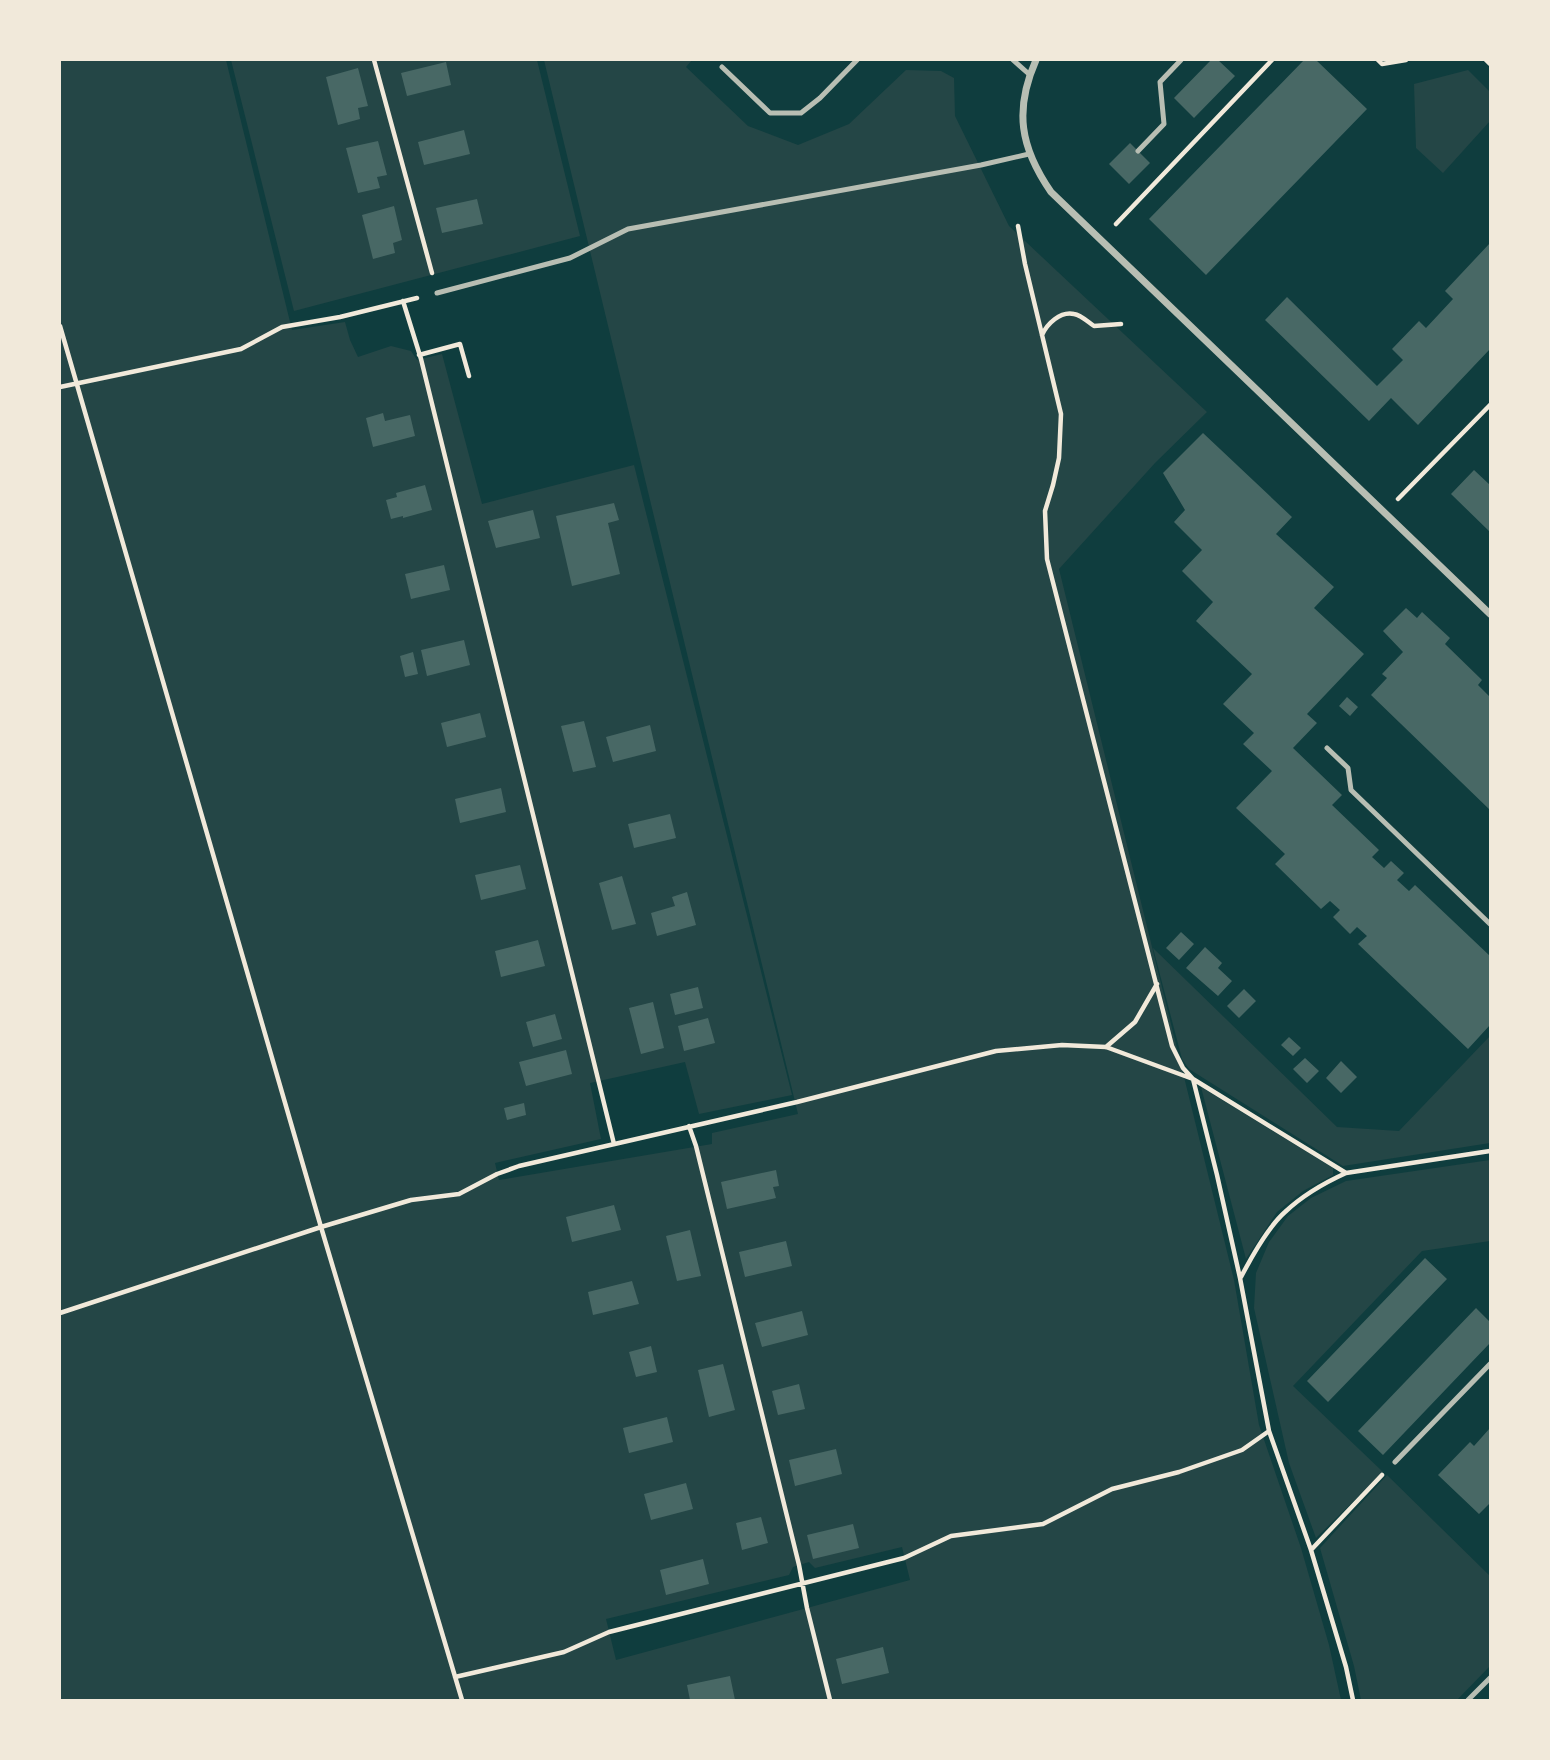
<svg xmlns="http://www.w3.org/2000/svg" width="1550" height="1760" viewBox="0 0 1550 1760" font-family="Commissioner,sans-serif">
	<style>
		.green { fill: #244646; fill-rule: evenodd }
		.building { fill: #486865 }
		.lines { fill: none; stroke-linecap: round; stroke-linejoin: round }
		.path { stroke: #f1e9da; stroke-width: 4.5 }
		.service { stroke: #b8beb3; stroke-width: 5 }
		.minor { stroke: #b8beb3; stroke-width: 7 }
	</style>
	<rect width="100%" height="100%" fill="#0f3d3e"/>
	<!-- green -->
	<path class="green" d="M60 60H226L292 330 345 322 350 340 358 357 391 346 411 351 417 360 442 354 482 504 634 465 792 1095 699 1114 685 1062 590 1083 601 1139 495 1163 499 1180 712 1144V1133L798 1114 544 60H692L686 67 748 126 798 145 849 124 906 70 941 71 954 78 955 116 1009 226 1207 412 1155 463 1059 569 1234 1280 1259 1425 1301 1548 1329 1645 1341 1700H60ZM902 1547 910 1580 616 1660 606 1619 789 1575 793 1567 809 1562 815 1568Z
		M231 60H537L580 236 294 311Z
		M1468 70 1490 92V121L1443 173 1416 148 1414 84Z
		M1153 948 1337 1127 1399 1131 1490 1036V1143L1343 1166 1189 1069 1182 1059Z
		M1201 1087 1333 1168V1175L1303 1191 1277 1212 1246 1259Z
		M1490 1160V1241L1422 1251 1293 1386 1383 1472 1316 1538 1289 1463 1254 1308 1256 1273 1269 1242 1288 1216 1311 1198 1346 1181Z
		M1387 1475 1490 1576V1666L1457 1700H1361L1354 1666 1320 1548Z"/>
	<!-- building -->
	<path class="building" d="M1211 60H1218L1235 76 1194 118 1174 98Z
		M1304 60H1316L1367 109 1206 275 1149 219Z
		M446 62 451 85 407 96 401 73Z
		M358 68 368 106 358 108 360 119 338 125 326 77Z
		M464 130 470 154 424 165 418 142Z
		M378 141 387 175 377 177 380 188 358 193 346 148Z
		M1130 143 1150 163 1129 184 1109 164Z
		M477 199 483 224 442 233 436 208Z
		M394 206 402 240 393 243 395 253 373 259 362 215Z
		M1490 243V349L1418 425 1391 398 1369 421 1265 320 1287 297 1377 386 1403 360 1392 349 1419 321 1426 328 1453 299 1445 291Z
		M383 413 385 421 410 415 415 436 373 447 366 418Z
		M1203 433 1292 517 1276 534 1334 587 1314 608 1364 654 1307 714 1317 723 1293 748 1342 795 1332 805 1379 850 1372 857 1384 868 1391 861 1404 873 1397 880 1409 891 1415 885 1490 956V1025L1468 1049 1358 944 1367 936 1357 927 1350 934 1333 917 1340 910 1330 901 1321 909 1275 864 1285 854 1236 808 1272 771 1243 744 1254 733 1223 704 1252 674 1196 621 1213 602 1182 571 1202 550 1174 522 1185 510 1163 473Z
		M1474 470 1490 485V532L1451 494Z
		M425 485 432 510 403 518V516L391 519 386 500 397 497 396 493Z
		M614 503 619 520 608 523 620 574 572 586 556 516Z
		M533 510 540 538 496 548 488 521Z
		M444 565 450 590 411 599 405 574Z
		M1406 608 1417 618 1422 612 1450 638 1445 644 1482 680 1478 685 1490 697V810L1371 695 1387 678 1382 674 1403 652 1383 631Z
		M464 640 470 665 427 676 421 650Z
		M413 652 418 674 405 677 400 656Z
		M1347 697 1358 707 1350 716 1339 706Z
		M480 713 486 737 447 747 441 723Z
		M584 721 596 767 573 772 561 726Z
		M650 725 656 751 613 762 606 737Z
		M501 788 506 812 460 823 455 799Z
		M670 814 676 838 634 848 628 824Z
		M520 865 526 889 481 900 475 875Z
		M622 876 636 924 612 930 599 883Z
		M687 892 696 925 657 936 651 913 675 906 672 897Z
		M1181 932 1194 944 1179 960 1166 948Z
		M538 940 545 966 501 977 495 951Z
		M1205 947 1222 963 1218 968 1232 981 1218 996 1186 968Z
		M698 987 703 1008 675 1015 670 994Z
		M1244 989 1256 1001 1239 1018 1227 1006Z
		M653 1002 664 1048 641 1054 629 1008Z
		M555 1014 562 1039 533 1047 526 1022Z
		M708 1018 715 1043 684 1051 678 1026Z
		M1289 1037 1301 1048 1293 1056 1281 1045Z
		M566 1050 572 1074 526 1086 519 1062Z
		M1305 1058 1319 1071 1307 1083 1293 1069Z
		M1341 1061 1357 1077 1341 1093 1326 1078Z
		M524 1103 526 1115 507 1120 504 1108Z
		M776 1170 779 1186 773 1187 776 1198 727 1209 721 1182Z
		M614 1205 621 1230 572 1242 566 1217Z
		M690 1230 701 1276 677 1281 666 1236Z
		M786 1241 792 1266 745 1277 739 1252Z
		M1425 1258 1447 1279 1328 1402 1307 1381Z
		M632 1281 639 1304 593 1315 588 1292Z
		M1476 1308 1490 1322V1343L1383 1455 1358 1431Z
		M802 1311 808 1335 762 1347 755 1323Z
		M651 1346 657 1372 636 1377 629 1352Z
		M723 1364 735 1410 709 1417 698 1370Z
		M799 1384 805 1409 778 1415 772 1391Z
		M667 1417 673 1442 629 1453 623 1428Z
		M1490 1428V1503L1479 1514 1438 1475 1470 1442 1474 1446Z
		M836 1449 842 1474 795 1486 789 1460Z
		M686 1483 693 1509 651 1520 644 1494Z
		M761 1517 768 1543 742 1550 736 1523Z
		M853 1524 859 1548 813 1559 807 1535Z
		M703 1559 709 1584 666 1595 660 1570Z
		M883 1647 889 1673 842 1684 836 1659Z
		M730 1676 735 1700H690L687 1685Z"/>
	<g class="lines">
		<!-- path -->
		<path class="path" d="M374 60 432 273
			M1378 60 1382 64 1406 60
			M1486 60 1490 64
			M1116 224 1272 60
			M1018 226 1025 264 1061 414 1059 458 1053 485 1045 511 1047 559 1172 1046 1183 1068 1193 1079 1217 1175 1240 1278 1269 1431 1311 1550 1346 1667 1353 1700
			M403 301 421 359 614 1144
			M60 326 321 1227 462 1700
			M1042 335C1047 324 1060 311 1074 314 1081 315 1088 322 1094 326L1121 324
			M419 355 460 344 469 376
			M60 387 241 349 282 327 340 317 417 298
			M1398 499 1490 405
			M1106 1047 1135 1022 1157 984
			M689 1126 696 1146 799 1565 807 1608 830 1700
			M1241 1277C1251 1258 1269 1226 1285 1212 1303 1195 1324 1183 1346 1173L1490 1151
			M60 1313 321 1227 411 1200 459 1194 497 1174 519 1166 797 1102 996 1051 1062 1045 1106 1047 1193 1079 1346 1173
			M1311 1550 1382 1475
			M455 1677 564 1652 609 1632 904 1558 951 1536 1043 1524 1112 1489 1179 1472 1242 1450 1269 1431"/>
		<!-- service -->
		<path class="service" d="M1013 60 1030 75
			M722 67 770 113H801L820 98 857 60
			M1138 151 1164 124 1160 82 1181 60
			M437 293 570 258 628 229 981 165 1029 154
			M1327 748 1348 768 1351 790 1490 924
			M1395 1462 1490 1364
			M1468 1700 1490 1678"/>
		<!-- minor -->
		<path class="minor" d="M1036 60C1014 110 1020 147 1051 192L1490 614"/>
	</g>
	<!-- border -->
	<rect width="1550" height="1760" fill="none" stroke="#f1e9da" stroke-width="122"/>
</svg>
